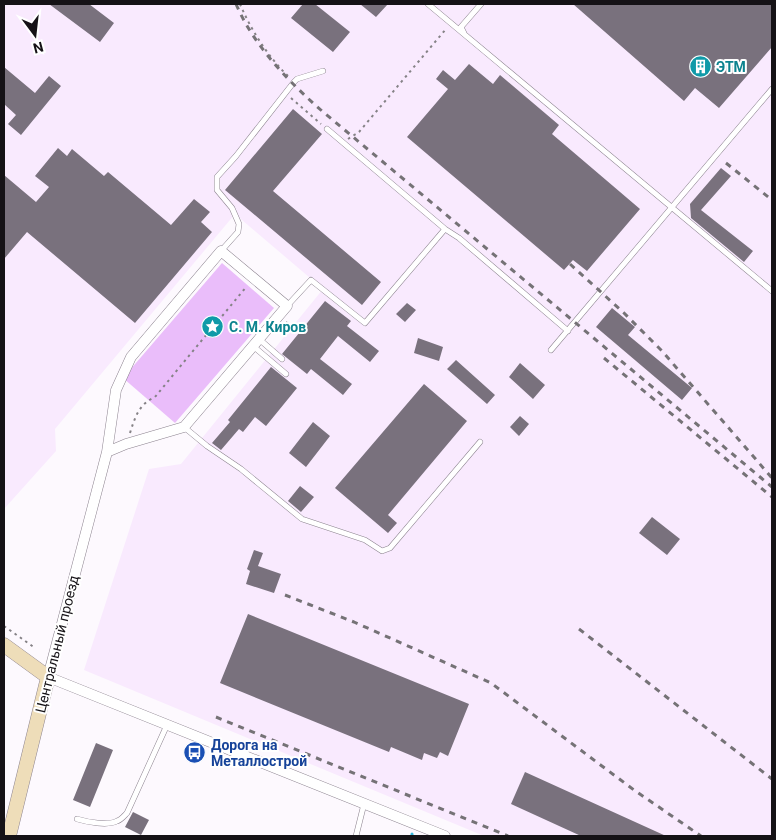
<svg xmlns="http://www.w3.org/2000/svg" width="776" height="840" viewBox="0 0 776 840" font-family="Roboto,sans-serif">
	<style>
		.built { fill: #f9eafe }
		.green { fill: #eabdfa }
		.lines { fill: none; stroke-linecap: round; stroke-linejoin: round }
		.stream { stroke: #34b8dd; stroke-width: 3 }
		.building { fill: #79717d }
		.lane-casing { stroke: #8c838f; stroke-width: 6 }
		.street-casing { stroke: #8c838f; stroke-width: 11 }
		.secondary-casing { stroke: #8c838f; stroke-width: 15 }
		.path { stroke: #858286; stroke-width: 2; stroke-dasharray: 2.5 4; stroke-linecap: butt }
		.lane { stroke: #fff; stroke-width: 5 }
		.street { stroke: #fff; stroke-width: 10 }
		.secondary { stroke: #eeddb9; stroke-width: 14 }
		.rail { stroke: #757276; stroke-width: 3; stroke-dasharray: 6 6; stroke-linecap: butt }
		.labels { text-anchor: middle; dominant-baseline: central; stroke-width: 4; stroke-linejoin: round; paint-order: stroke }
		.culture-label { font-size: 14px; font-weight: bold; fill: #0d838f; stroke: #fff; text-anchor: start }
		.street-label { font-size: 14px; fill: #151216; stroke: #fff }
		.transit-label { font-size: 14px; font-weight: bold; fill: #164399; stroke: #fff; text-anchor: start }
	</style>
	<rect width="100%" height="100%" fill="#fdf9fe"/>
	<!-- built -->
	<path class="built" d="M4 4H772V836H484L84 670 149 469 181 464 323 289 235 214 55 429 56 451 4 509Z"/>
	<!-- green -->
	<path class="green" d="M222 263 274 308 175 423 123 378Z"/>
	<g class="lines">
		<!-- stream -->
		<path class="stream" d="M412 836V834"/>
	</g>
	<!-- building -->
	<path class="building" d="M49 4H89L114 23 100 42Z
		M303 4H315L350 32 333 52 291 18Z
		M360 4H388L376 17Z
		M573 4H772V47L719 108 695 88 684 101Z
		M469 64 493 84 500 75 559 125 552 134 640 209 587 271 573 260 564 270 407 137 448 89 436 79 443 70 455 80Z
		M4 67 35 93 49 76 61 86 21 135 8 124 16 115 4 104Z
		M293 109 322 134 273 191 381 282 362 305 225 190Z
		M58 148 67 156 72 149 104 176 108 172 171 225 194 199 210 212 201 222 212 232 135 323 27 232 4 259V175L36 202 49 187 35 176Z
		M721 168 731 176 701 210 753 251 744 262 691 218 690 204Z
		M325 301 351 321 347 326 379 351 370 362 338 336 320 359 352 384 343 395 311 369 307 374 282 354Z
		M407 303 416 310 405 322 396 314Z
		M612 308 635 327 628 335 692 388 682 400 596 327Z
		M418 338 443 347 439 361 414 353Z
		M456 360 495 395 487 404 447 369Z
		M520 363 545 385 533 399 509 377Z
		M271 367 297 388 266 426 255 417 243 432 239 429 221 450 212 443 230 422 228 420Z
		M424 384 467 421 388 515 397 523 388 533 335 488Z
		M520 416 529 424 519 436 510 427Z
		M313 422 330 436 306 467 289 453Z
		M300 486 314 497 301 512 288 501Z
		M652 517 680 539 667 555 639 533Z
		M254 550 263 553 258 566 281 574 274 593 246 584 250 571 247 569Z
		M248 614 469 704 448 756 440 752 437 758 424 753 422 760 391 747 389 752 220 683Z
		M96 743 113 750 90 807 73 800Z
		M525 772 666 836H581L511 804Z
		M133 812 149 820 141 835 125 827Z"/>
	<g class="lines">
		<defs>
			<path id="lane" d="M428 4 772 291
				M464 33 461 27 481 4
				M327 129 445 229
				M221 251 238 232 239 224 232 208 217 190V177L236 156 294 82 297 79 323 71
				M287 306 311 280 365 323 445 229 459 238 568 331
				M259 339 282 359
				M253 346 286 374
				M551 350 772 89
				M184 427 207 446 241 469 302 519 365 540 382 551 390 548 480 442
				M77 819C87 822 108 826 117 821 121 820 124 816 127 813L167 725
				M356 836 364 804"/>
			<path id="street" d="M221 251 287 306 184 427 126 444 107 452 116 390 131 357Z
				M107 452 48 677 445 836"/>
			<path id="secondary" d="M4 645 48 677 9 836"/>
		</defs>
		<!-- lane casing -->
		<use href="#lane" class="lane-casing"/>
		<!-- street casing -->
		<use href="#street" class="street-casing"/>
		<!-- secondary casing -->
		<use href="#secondary" class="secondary-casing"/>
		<!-- path -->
		<path class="path" d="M240 4C251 30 268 57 289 77
			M291 98 321 124
			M348 139 359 132 446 29
			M205 328a8 8 0 1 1 16 0a8 8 0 1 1-16 0Z
			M218 321 247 286
			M286 322 295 331
			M130 433C135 417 139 404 155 397L207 334
			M4 626 35 648"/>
		<!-- lane -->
		<use href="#lane" class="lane"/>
		<!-- street -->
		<use href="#street" class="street"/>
		<!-- secondary -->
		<use href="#secondary" class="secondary"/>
		<!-- rail -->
		<path class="rail" d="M236 4C254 46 288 81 322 111L772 487
			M726 163 772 200
			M570 264 624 313 662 351 772 478
			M604 358 772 497
			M285 595 354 622 491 683 634 790 701 836
			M579 629 772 779
			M216 717 508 836"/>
	</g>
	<!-- icons -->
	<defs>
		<symbol id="building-disc" viewBox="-11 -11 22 22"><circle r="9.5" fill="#0f9aa8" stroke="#fff"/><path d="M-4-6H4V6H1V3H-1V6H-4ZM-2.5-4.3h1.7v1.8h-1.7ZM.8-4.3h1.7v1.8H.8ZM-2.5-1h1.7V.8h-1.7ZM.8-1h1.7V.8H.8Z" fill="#fff"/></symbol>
		<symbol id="sight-disc" viewBox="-11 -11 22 22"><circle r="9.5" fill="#0f9aa8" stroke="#fff"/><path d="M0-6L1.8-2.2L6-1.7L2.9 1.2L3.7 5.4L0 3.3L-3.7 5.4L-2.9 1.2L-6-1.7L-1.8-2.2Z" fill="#fff"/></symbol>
		<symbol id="bus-disc" viewBox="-11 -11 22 22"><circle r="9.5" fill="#1a4fb4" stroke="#fff"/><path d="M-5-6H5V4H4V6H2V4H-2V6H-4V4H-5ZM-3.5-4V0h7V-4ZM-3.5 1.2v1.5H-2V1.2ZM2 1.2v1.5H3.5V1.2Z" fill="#fff"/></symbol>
	</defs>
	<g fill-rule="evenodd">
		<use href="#building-disc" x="688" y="54" width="25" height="25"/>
		<use href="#sight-disc" x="200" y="314" width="25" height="25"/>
		<use href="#bus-disc" x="182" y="740" width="25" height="25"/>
	</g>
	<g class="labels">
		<!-- culture labels -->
		<g class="culture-label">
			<text x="716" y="67">ЭТМ</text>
			<text x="229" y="327">С. М. Киров</text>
		</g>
		<!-- street labels -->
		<g class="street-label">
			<text transform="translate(57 644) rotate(-76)">Центральный проезд</text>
		</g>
		<!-- transit labels -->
		<g class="transit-label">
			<text x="211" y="745">Дорога на<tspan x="211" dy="16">Металлострой</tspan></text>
		</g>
	</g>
	<!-- border -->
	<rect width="776" height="840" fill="none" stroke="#151216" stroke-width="10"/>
	<!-- north arrow -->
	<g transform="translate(35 35) rotate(165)" stroke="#ffffff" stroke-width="4" paint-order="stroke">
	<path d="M0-4L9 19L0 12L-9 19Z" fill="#151216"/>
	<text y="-8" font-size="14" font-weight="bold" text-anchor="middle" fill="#151216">N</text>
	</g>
</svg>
